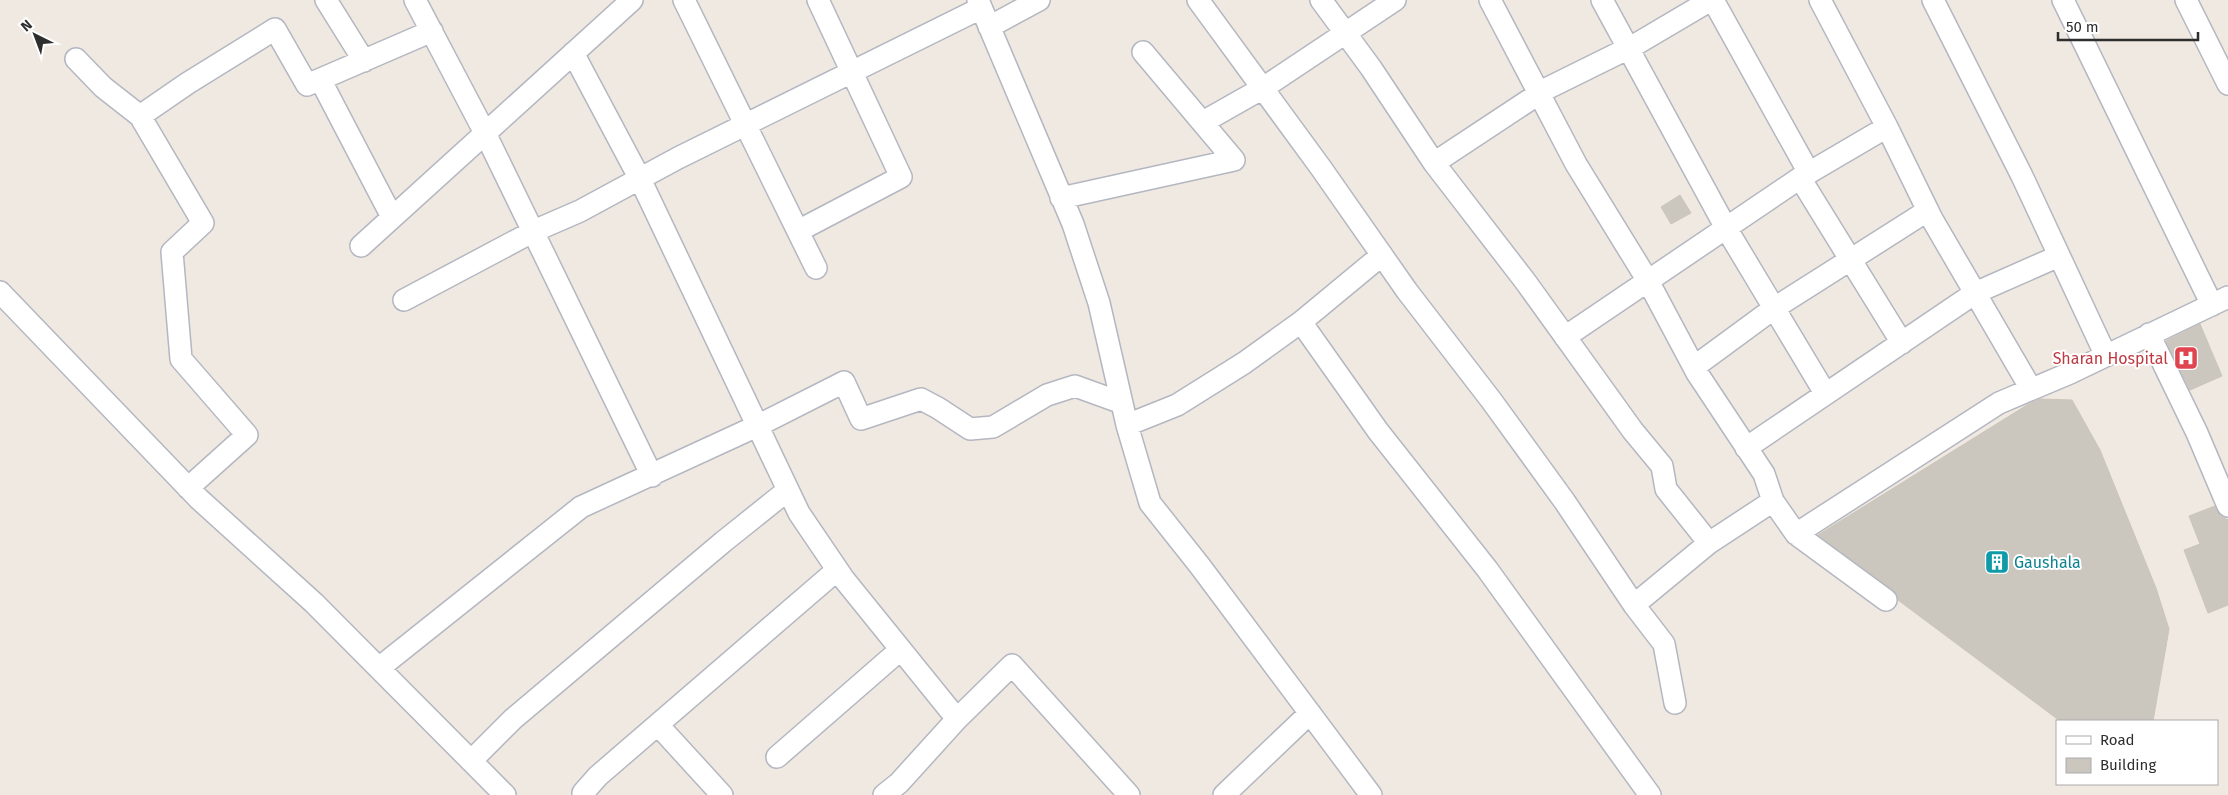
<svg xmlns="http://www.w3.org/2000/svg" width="2228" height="795" viewBox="0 0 2228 795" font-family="'Fira Sans',sans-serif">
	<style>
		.building { fill: #cbc7bf; stroke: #cbc5ba }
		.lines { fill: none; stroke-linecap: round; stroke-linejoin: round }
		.minor-casing { stroke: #b4b7c1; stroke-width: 24 }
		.minor { stroke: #fff; stroke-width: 21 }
		.labels { text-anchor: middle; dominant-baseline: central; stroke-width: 4; stroke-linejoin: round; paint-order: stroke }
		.health-label { font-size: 16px; fill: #be3a42; stroke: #fff; text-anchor: end }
		.culture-label { font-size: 16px; fill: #0d838f; stroke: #fff; text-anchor: start }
	</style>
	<rect width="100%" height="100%" fill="#efe9e1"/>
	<!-- building -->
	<path class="building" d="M1680 195 1691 213 1671 224 1661 207Z
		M2200 324 2222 376 2190 390 2166 341Z
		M2040 399 2072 400 2100 450 2156 588 2169 629 2153 721H2060L1898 600 1893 590 1818 535 2027 405Z
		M2215 506 2220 516 2228 520V605L2208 613 2184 550 2200 544 2189 516Z"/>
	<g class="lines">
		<defs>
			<path id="minor" d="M326 0 364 61
				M415 0 485 133 652 476
				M684 0 816 268
				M978 0 1073 224 1099 303 1127 425 1150 503 1200 566 1371 795
				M1198 0 1321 168 1407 291 1491 400 1565 502 1634 605 1664 644 1675 703
				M1321 0 1371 68 1434 163 1525 281 1633 431 1662 466 1666 489 1709 543
				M1490 0 1576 164 1648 281 1697 373 1764 474 1773 501 1796 534 1886 600
				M1602 0 1726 228 1825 393
				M1713 0 1809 173
				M1820 0 1887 127 1932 219 2031 389
				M1933 0 2022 176 2106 356
				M2063 0 2212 305
				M2186 0 2228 84
				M989 27 1039 0
				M573 53 640 179 799 513 843 578 957 719
				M76 59 103 87 140 116 188 83 275 29 307 85 432 31
				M321 81 392 217
				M140 116 203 223 172 252 181 359 247 435 188 488
				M1203 122 1263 88 1395 0
				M1434 163 1546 89 1633 46 1711 0
				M1800 178 1902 343
				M1061 198 1234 160 1143 52
				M798 231 901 177 818 0
				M361 246 632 0
				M0 292 199 499 314 603 505 795
				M404 300 534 231 580 211 678 158 981 8
				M1301 322 1378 431 1487 569 1650 795
				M2149 334 2197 433 2228 506
				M1565 337 1800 178 1887 127
				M1694 367 1773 309 1927 211
				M1127 425 1177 405 1244 363 1301 322 1382 255
				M1746 448 1975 293 2059 256
				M1796 534 1999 403 2070 373 2228 297
				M1634 605 1709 543 1773 501
				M379 668 581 507 757 426 844 382 861 419 921 399 938 408 970 429 993 427 1047 395 1075 386 1122 403
				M658 725 722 795
				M777 757 900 650
				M471 761 513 719 723 542 788 490
				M585 795 583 793 598 776 837 570
				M884 795 899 783 957 719 1012 665 1129 795
				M1224 795 1310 713"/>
		</defs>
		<!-- minor casing -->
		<use href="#minor" class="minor-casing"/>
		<!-- minor -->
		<use href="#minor" class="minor"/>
	</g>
	<!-- icons -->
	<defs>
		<symbol id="hospital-square" viewBox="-11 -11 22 22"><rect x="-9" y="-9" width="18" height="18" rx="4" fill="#e0444e" stroke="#fff"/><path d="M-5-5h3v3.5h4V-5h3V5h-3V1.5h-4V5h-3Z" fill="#fff"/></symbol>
		<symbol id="building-square" viewBox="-11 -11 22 22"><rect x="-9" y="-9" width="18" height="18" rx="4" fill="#0f9aa8" stroke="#fff"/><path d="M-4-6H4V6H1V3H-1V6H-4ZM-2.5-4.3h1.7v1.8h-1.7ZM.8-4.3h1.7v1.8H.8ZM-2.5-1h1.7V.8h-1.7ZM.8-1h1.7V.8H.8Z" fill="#fff"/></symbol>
	</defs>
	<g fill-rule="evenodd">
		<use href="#hospital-square" x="2172" y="344" width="28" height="28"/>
		<use href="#building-square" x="1983" y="548" width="28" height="28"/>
	</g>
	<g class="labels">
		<!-- health labels -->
		<g class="health-label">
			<text x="2168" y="358">Sharan Hospital</text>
		</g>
		<!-- culture labels -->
		<g class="culture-label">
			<text x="2014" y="562">Gaushala</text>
		</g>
	</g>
	<!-- legend -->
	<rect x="2056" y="720" width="162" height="65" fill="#ffffff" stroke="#ababab"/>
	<rect x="2066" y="736" width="25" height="8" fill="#ffffff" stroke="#ababab"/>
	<text x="2100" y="745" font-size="15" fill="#2e2e2e">Road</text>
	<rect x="2066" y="758" width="25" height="15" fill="#cbc7bf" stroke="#ababab"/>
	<text x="2100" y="770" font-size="15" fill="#2e2e2e">Building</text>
	<!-- north arrow -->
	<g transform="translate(35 35) rotate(318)" stroke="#ffffff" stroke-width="4" paint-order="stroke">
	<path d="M0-4L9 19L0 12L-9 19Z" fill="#2e2e2e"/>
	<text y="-8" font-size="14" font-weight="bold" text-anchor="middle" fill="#2e2e2e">N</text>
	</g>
	<!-- scale -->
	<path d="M2058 32v8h140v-8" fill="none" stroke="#2e2e2e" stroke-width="2.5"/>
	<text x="2066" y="32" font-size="15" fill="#2e2e2e" stroke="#ffffff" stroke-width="4" paint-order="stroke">50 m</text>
</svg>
